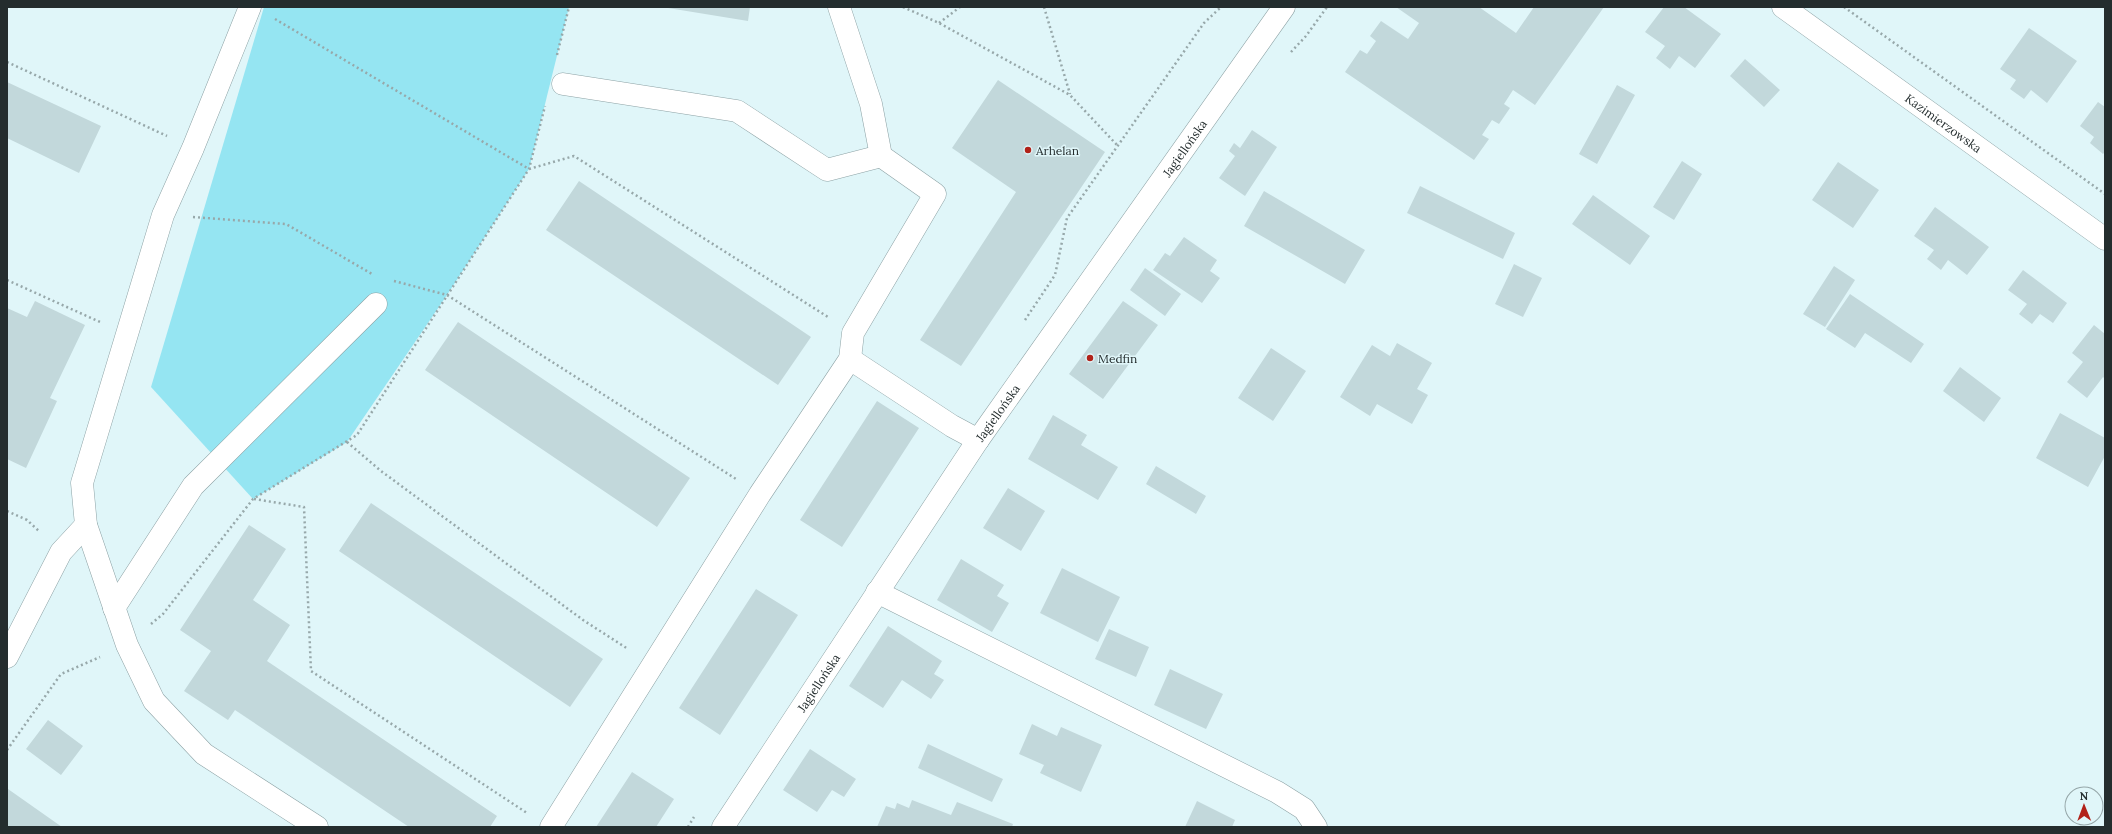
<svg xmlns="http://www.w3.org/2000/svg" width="2112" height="834" viewBox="0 0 2112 834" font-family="Lora,serif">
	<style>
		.green { fill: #95e5f2 }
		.building { fill: #c2d8db }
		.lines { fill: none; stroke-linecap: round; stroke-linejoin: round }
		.minor-casing { stroke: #8da2a5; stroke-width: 23 }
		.path { stroke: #97a8aa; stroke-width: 2.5; stroke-dasharray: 2 3; stroke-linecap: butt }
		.minor { stroke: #fff; stroke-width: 22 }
		.poi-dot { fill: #b12219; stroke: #e0f6f9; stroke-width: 1.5 }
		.labels { text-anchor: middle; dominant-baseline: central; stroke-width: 3; stroke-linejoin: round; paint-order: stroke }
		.street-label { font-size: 12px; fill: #242d2e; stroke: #e0f6f9 }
		.poi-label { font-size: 12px; fill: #242d2e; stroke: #e0f6f9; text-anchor: start }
	</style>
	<rect width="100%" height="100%" fill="#e0f6f9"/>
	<!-- green -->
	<path class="green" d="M264 7H569L529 169 447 295 347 442 253 499 151 387Z"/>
	<!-- building -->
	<path class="building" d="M662 7H750L748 21Z
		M1396 7H1479L1516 33 1534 7H1604L1535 105 1513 90 1504 104 1510 108 1499 124 1492 120 1482 135 1489 139 1474 160 1345 72 1360 50 1367 54 1376 41 1370 36 1381 21 1408 39 1419 23Z
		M1664 7H1684L1721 34 1695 68 1679 56 1670 69 1656 58 1665 46 1645 32Z
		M2029 28 2077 61 2047 103 2031 90 2024 99 2010 89 2016 80 2000 69Z
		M1745 59 1780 90 1764 107 1730 76Z
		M998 80 1105 152 961 366 920 340 1016 192 952 148Z
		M7 82 101 126 79 173 7 138Z
		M1617 85 1635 95 1597 164 1579 154Z
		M2098 102 2105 107V152L2103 154 2090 143 2094 137 2080 126Z
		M1252 130 1277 147 1245 196 1219 178 1235 156 1229 151 1234 143 1240 148Z
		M1682 161 1702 174 1674 220 1653 207Z
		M1838 162 1879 190 1853 228 1812 200Z
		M579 181 811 337 778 385 546 230Z
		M1420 186 1515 233 1503 259 1407 213Z
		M1264 191 1365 250 1345 284 1244 226Z
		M1593 195 1650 236 1630 265 1572 224Z
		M1935 207 1989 247 1967 275 1948 260 1941 270 1927 259 1934 250 1914 236Z
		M1184 237 1217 260 1210 271 1220 278 1202 303 1153 270 1165 253 1170 256Z
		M1514 264 1542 278 1523 317 1495 304Z
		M1834 266 1855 280 1825 327 1803 314Z
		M1145 268 1181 294 1165 316 1130 290Z
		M2023 270 2067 303 2053 323 2040 314 2032 324 2019 314 2027 304 2008 290Z
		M1850 294 1924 344 1911 363 1865 333 1855 348 1826 329Z
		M35 301 85 325 50 398 57 401 26 468 7 459V308L27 317Z
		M1123 301 1158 325 1103 399 1069 374Z
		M458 322 690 478 657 527 425 370Z
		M2094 325 2105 334V379L2103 377 2087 398 2067 382 2083 362 2072 353Z
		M1397 343 1432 363 1417 389 1428 395 1412 424 1377 404 1370 416 1340 397 1372 345 1390 356Z
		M1271 348 1306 371 1273 421 1238 398Z
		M1960 367 2001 398 1984 422 1943 391Z
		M877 401 919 428 842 547 800 520Z
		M2060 413 2105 438V456L2088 487 2036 458Z
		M1053 415 1087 435 1081 445 1118 467 1098 500 1028 459Z
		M1156 466 1206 496 1196 514 1146 484Z
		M1008 488 1045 511 1021 551 983 528Z
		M371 503 603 659 570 707 339 551Z
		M249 525 286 549 253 600 290 625 267 661 497 816 490 827H409L235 710 228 720 184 691 211 651 180 630Z
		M961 559 1004 585 997 596 1009 603 992 632 937 600Z
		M1062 568 1120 597 1098 642 1040 613Z
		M756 589 798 615 720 735 679 708Z
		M888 626 942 661 934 674 944 680 931 699 902 680 883 708 849 686Z
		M1109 629 1149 647 1136 677 1095 659Z
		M1170 669 1223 694 1206 729 1154 705Z
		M48 720 83 746 61 775 26 749Z
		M1032 724 1057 736 1061 727 1102 745 1081 792 1040 773 1044 765 1019 754Z
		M928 744 1003 779 992 802 918 768Z
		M810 749 856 779 844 797 832 790 817 812 783 790Z
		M632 772 674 799 656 827H596Z
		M8 789 62 827H7Z
		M912 800 951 815 957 802 1013 824 1012 827H877L886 806 895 809 897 803 909 808Z
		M1197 801 1235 820 1232 827H1185Z"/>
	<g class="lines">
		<defs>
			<g id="minor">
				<path d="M250 7 193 148 163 215 82 483 86 525 127 645 154 701 204 754 317 827"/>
				<path id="s1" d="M1783 7 2105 239"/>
				<path d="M563 84 737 111 827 170 881 156"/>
				<path d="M850 359 952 426 978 440"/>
				<path d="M877 592 1277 792 1304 809 1316 827"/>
				<path d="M114 608 193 486 376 304"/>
				<path d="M7 657 61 552 86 525"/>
				<path d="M551 827 760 494 850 359 853 333 935 194 881 156 871 104 839 7"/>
				<path id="s2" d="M723 827 978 440 1284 7"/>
			</g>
		</defs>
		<!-- minor casing -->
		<use href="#minor" class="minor-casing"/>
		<!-- path -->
		<path class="path" d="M903 7 939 23 1070 95 1117 145
			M1044 7 1070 94
			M1844 7 2105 194
			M275 19 529 169 574 156 828 317
			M939 23 960 7
			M1291 52 1306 36 1327 7
			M557 55 569 7
			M7 62 167 136
			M193 217 286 224 372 274
			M7 280 100 322
			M394 281 447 295 736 479
			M1025 320 1055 275 1067 218 1204 23 1221 7
			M347 442 381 471 583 620 628 649
			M254 499 304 507 311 671 527 813
			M7 511 27 520 40 532
			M151 624 163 614 253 499 357 435 529 169 545 106
			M7 750 61 674 100 657
			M688 827 694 817"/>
		<!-- minor -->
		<use href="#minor" class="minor"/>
	</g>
	<!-- markers -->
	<g class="poi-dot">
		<circle cx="1028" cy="150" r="4"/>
		<circle cx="1090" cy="358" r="4"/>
	</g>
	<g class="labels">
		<!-- street labels -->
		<g class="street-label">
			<text stroke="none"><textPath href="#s1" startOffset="198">Kazimierzowska</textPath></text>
			<text stroke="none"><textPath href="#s2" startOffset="821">Jagiellońska</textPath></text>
			<text stroke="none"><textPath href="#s2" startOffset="497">Jagiellońska</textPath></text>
			<text stroke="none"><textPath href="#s2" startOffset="173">Jagiellońska</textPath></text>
		</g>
		<!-- poi labels -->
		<g class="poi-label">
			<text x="1036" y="150">Arhelan</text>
			<text x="1098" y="358">Medfin</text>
		</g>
	</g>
	<!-- border -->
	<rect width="2112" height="834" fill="none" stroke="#242d2e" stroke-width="16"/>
	<!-- north arrow -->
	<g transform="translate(2084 806) rotate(359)"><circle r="19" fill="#e0f6f9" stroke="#95a6a8"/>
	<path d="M0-3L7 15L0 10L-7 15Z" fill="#b12219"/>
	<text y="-6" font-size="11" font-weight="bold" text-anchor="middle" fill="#242d2e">N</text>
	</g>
</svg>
